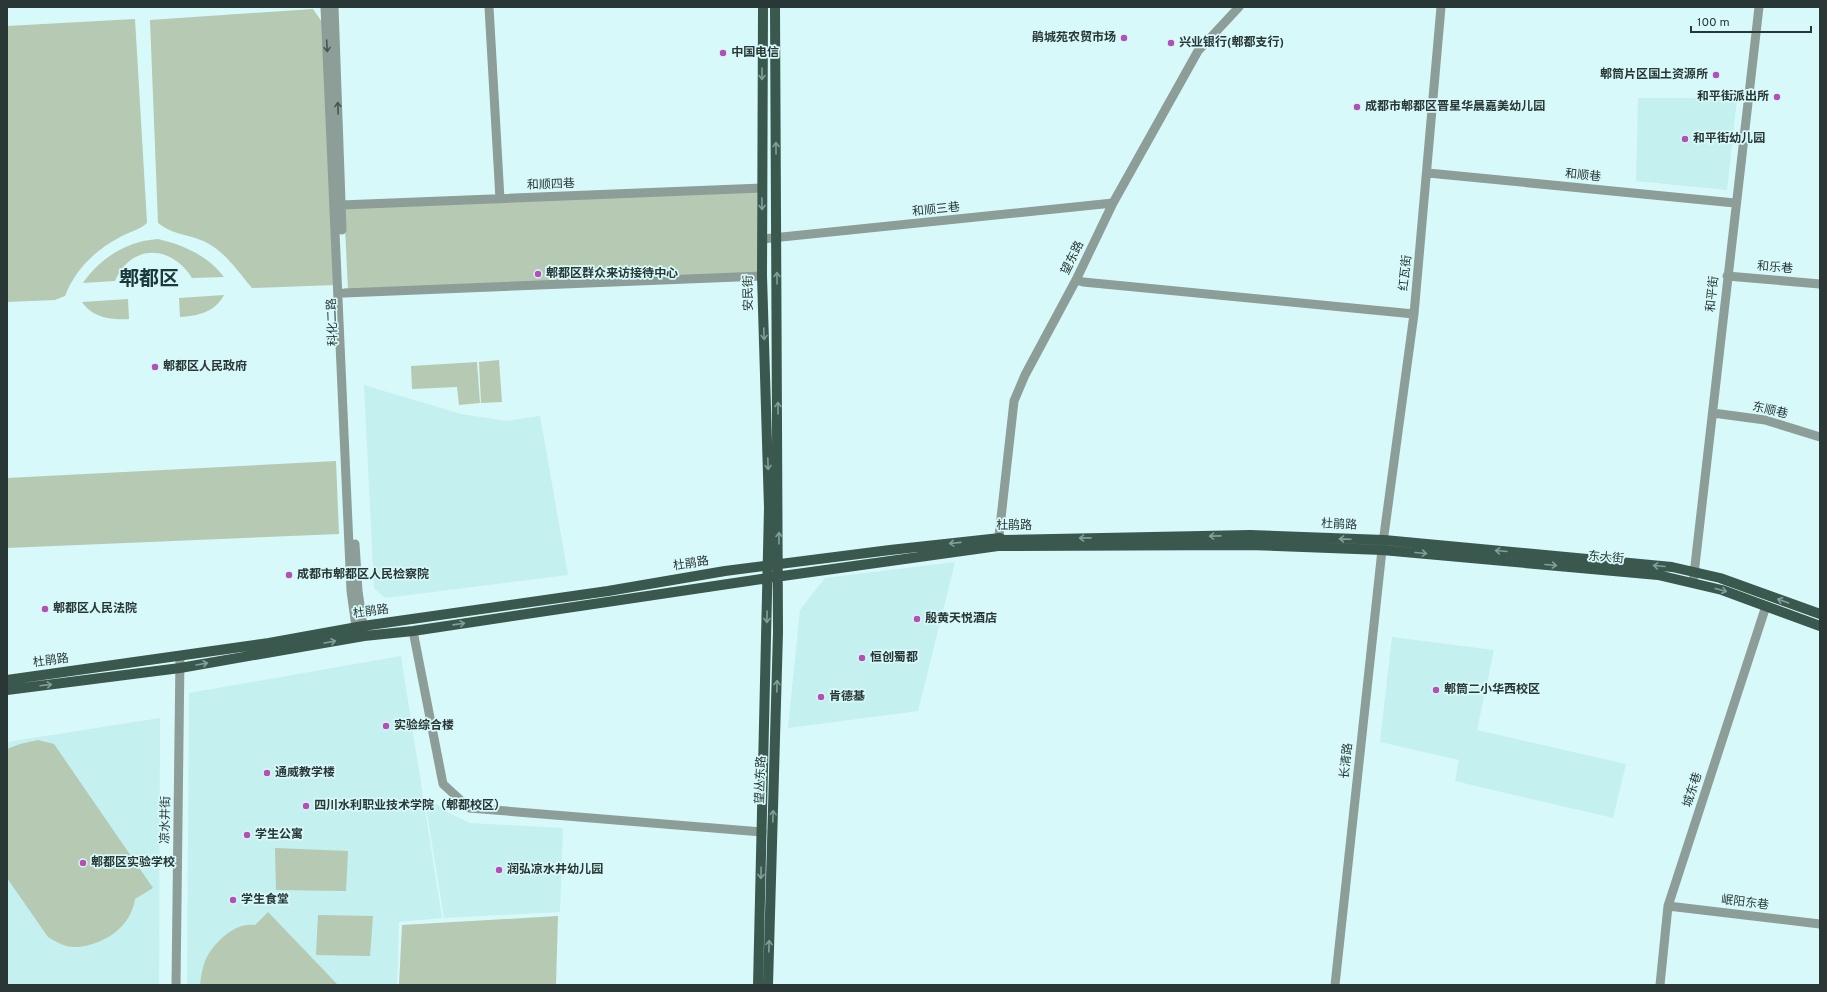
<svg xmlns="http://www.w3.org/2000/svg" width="1827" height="992" viewBox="0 0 1827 992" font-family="Overpass,'Noto Sans SC',sans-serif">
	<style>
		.built { fill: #c4f0ef }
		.green { fill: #b5c9b3 }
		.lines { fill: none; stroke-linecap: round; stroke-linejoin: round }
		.minor { stroke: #8d9d97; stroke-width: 9 }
		.major { stroke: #3b584e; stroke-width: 10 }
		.oneway { stroke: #475653 }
		.oneway2 { stroke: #81a09b }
		.poi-dot { fill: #b54fb4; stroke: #d7f9f9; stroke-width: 1.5 }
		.labels { text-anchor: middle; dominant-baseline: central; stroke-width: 3.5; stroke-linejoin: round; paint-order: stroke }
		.poi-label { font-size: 12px; font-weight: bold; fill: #293736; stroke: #d7f9f9; text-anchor: start }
		.street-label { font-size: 12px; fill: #293736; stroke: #d7f9f9 }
		.town-label { font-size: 20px; font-weight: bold; fill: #1c3939; stroke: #d7f9f9 }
	</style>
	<rect width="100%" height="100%" fill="#d7f9f9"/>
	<!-- built -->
	<path class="built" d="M1638 98H1737L1727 190 1636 181Z
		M364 385 461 414 506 421 540 416 568 575 385 598 374 588Z
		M955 562 918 711 788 728 800 610 825 578Z
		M1392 637 1494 650 1477 730 1626 764 1613 818 1455 781 1459 760 1380 742Z
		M401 656 442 918 399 922 397 985H187L189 693Z
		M160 718 159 985H7V742Z
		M437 804 443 810 470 823 563 828 560 912 444 918 426 807Z"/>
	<!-- green -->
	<path class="green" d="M313 9 322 22 335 285 252 288C236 269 222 247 198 239 184 234 170 233 158 223L150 20Z
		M135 19 147 223C139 230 129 232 120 237 95 250 75 270 65 296L55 300 7 302V26Z
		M757 190 758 273 348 289 344 207Z
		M158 239C184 245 208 256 224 277L192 278C172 245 131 243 115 281L83 283C100 258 127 241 158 239Z
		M224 295C215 312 198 316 180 317L179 298Z
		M128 299 129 319C111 320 93 318 82 302Z
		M499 360 502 402 481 403 479 362Z
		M477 362 480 403 459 405 457 387 412 389 411 366Z
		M336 461 339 534 7 548V478Z
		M38 740 54 744 153 888 135 899C131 927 104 945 77 947 67 948 56 942 48 937L7 878V749L20 744Z
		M275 848 348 851 346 891 276 890Z
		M268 912 338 985H200C201 976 203 963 208 955 217 940 236 922 255 925Z
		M318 915 373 916 370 956 316 955Z
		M558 916 556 985H399L402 925Z"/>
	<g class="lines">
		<!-- minor -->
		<path class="minor" d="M325 7 351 591 356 627 361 632
			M334 7 342 230
			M489 7 500 199
			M1428 173 1735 203
			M341 205 762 188
			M762 239 1113 203
			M1727 276 1820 284
			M1076 280 1083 282 1414 314
			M344 293 762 276
			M1713 413 1765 420 1820 437
			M355 544 358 591 364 633
			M998 545 1014 401 1025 375 1076 280 1113 203 1198 51 1239 7
			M1693 583 1759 7
			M413 631 443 784 469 808 762 832
			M1668 906 1820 924
			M176 985 180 656
			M1335 985 1382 550 1414 314 1441 7
			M1660 985 1668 906 1766 606"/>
		<!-- major -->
		<path class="major" d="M7 680 269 643 363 626 608 591 725 571 890 550 1000 538 1003 540 1250 535 1384 540 1672 567 1720 578 1820 614
			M7 690 180 668 364 636 413 631 768 578 998 546 1249 545 1382 550 1658 575 1722 590 1820 626
			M758 985 769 508 762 276 763 7
			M768 985 778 632 775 7"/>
	</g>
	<!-- one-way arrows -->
	<defs><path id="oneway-shaft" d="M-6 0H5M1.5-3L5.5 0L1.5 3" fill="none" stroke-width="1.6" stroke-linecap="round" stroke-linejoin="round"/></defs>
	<g class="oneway">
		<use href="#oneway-shaft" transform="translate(327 46) rotate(87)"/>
		<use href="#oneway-shaft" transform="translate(338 108) rotate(-92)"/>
	</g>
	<g class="oneway2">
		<use href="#oneway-shaft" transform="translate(762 74) rotate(90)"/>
		<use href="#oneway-shaft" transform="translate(776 148) rotate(-90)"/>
		<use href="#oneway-shaft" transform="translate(762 204) rotate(89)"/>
		<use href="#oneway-shaft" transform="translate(777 278) rotate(-90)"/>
		<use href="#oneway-shaft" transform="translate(764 334) rotate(88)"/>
		<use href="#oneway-shaft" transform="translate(778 408) rotate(-90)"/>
		<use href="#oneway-shaft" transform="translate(768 464) rotate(88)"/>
		<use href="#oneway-shaft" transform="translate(1215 536) rotate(179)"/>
		<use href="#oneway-shaft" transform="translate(779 538) rotate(-90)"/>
		<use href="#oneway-shaft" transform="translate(1085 538) rotate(179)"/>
		<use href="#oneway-shaft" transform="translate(1345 539) rotate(-178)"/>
		<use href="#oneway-shaft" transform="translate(955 543) rotate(174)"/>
		<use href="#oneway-shaft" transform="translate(1501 551) rotate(-175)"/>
		<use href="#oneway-shaft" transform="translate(1421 553) rotate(5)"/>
		<use href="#oneway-shaft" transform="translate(1551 565) rotate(5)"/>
		<use href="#oneway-shaft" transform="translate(1659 566) rotate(-175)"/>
		<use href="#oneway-shaft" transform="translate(1721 590) rotate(15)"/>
		<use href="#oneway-shaft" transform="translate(1783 601) rotate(-160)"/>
		<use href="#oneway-shaft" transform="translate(767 617) rotate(91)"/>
		<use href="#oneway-shaft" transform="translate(459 624) rotate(-8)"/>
		<use href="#oneway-shaft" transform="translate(330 642) rotate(-10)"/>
		<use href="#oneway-shaft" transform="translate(202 664) rotate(-10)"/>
		<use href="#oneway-shaft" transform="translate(46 685) rotate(-7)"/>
		<use href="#oneway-shaft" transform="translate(777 686) rotate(-88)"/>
		<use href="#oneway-shaft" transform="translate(773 816) rotate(-88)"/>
		<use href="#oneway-shaft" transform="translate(761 873) rotate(91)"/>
		<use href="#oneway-shaft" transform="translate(769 946) rotate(-88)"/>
	</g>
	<!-- markers -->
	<g class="poi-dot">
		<circle cx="1124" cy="38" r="4"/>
		<circle cx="1171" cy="43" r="4"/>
		<circle cx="723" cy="53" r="4"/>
		<circle cx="1716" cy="75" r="4"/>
		<circle cx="1777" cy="97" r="4"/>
		<circle cx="1357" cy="107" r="4"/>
		<circle cx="1685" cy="139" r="4"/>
		<circle cx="538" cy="274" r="4"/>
		<circle cx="155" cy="367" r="4"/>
		<circle cx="289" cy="575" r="4"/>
		<circle cx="45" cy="609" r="4"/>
		<circle cx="917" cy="619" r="4"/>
		<circle cx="862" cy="658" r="4"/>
		<circle cx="1436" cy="690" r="4"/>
		<circle cx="821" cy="697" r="4"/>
		<circle cx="386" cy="726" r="4"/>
		<circle cx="267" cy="773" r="4"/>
		<circle cx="306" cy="806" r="4"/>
		<circle cx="247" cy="835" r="4"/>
		<circle cx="83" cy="863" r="4"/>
		<circle cx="499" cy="870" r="4"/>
		<circle cx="233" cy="900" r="4"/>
	</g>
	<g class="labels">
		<!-- poi labels -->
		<g class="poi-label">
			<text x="1116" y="38" text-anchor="end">鹃城苑农贸市场</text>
			<text x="1179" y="43">兴业银行(郫都支行)</text>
			<text x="731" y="53">中国电信</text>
			<text x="1708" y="75" text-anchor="end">郫筒片区国土资源所</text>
			<text x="1769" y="97" text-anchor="end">和平街派出所</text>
			<text x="1365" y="107">成都市郫都区晋星华晨嘉美幼儿园</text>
			<text x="1693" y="139">和平街幼儿园</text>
			<text x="546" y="274">郫都区群众来访接待中心</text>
			<text x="163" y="367">郫都区人民政府</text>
			<text x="297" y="575">成都市郫都区人民检察院</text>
			<text x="53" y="609">郫都区人民法院</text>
			<text x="925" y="619">殷黄天悦酒店</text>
			<text x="870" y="658">恒创蜀都</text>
			<text x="1444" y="690">郫筒二小华西校区</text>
			<text x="829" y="697">肯德基</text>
			<text x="394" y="726">实验综合楼</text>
			<text x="275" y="773">通威教学楼</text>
			<text x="314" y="806">四川水利职业技术学院（郫都校区）</text>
			<text x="255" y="835">学生公寓</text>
			<text x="91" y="863">郫都区实验学校</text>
			<text x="507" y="870">润弘凉水井幼儿园</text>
			<text x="241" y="900">学生食堂</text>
		</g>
		<!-- street labels -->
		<g class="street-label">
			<text transform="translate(1583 176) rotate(6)">和顺巷</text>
			<text transform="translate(551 185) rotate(-2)">和顺四巷</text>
			<text transform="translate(936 210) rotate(-6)">和顺三巷</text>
			<text transform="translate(1073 258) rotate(-64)">望东路</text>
			<text transform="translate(1775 268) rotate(5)">和乐巷</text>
			<text transform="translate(1406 273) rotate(-84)">红瓦街</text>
			<text transform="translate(749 293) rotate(-91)">安民街</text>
			<text transform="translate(1713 294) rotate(-84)">和平街</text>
			<text transform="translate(333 322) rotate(-92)">科化二路</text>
			<text transform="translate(1770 411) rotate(13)">东顺巷</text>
			<text transform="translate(1339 525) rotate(2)">杜鹃路</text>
			<text x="1014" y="526">杜鹃路</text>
			<text transform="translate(1606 558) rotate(5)">东大街</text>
			<text transform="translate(691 564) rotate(-9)">杜鹃路</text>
			<text transform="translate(371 612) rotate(-8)">杜鹃路</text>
			<text transform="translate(51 661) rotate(-8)">杜鹃路</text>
			<text transform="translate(1347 761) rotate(-84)">长清路</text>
			<text transform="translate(761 780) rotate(-88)">望丛东路</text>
			<text transform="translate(1693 790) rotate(-72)">城东巷</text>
			<text transform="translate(166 820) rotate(-89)">凉水井街</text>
			<text transform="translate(1745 903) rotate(7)">岷阳东巷</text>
		</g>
		<!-- town labels -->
		<g class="town-label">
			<text x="149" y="280">郫都区</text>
		</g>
	</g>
	<!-- border -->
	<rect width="1827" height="992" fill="none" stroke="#293736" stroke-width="16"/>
	<!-- scale -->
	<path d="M1691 26v6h120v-6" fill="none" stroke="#293736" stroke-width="2"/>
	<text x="1697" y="26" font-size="12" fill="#293736" stroke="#d7f9f9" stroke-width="3" paint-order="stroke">100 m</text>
</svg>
